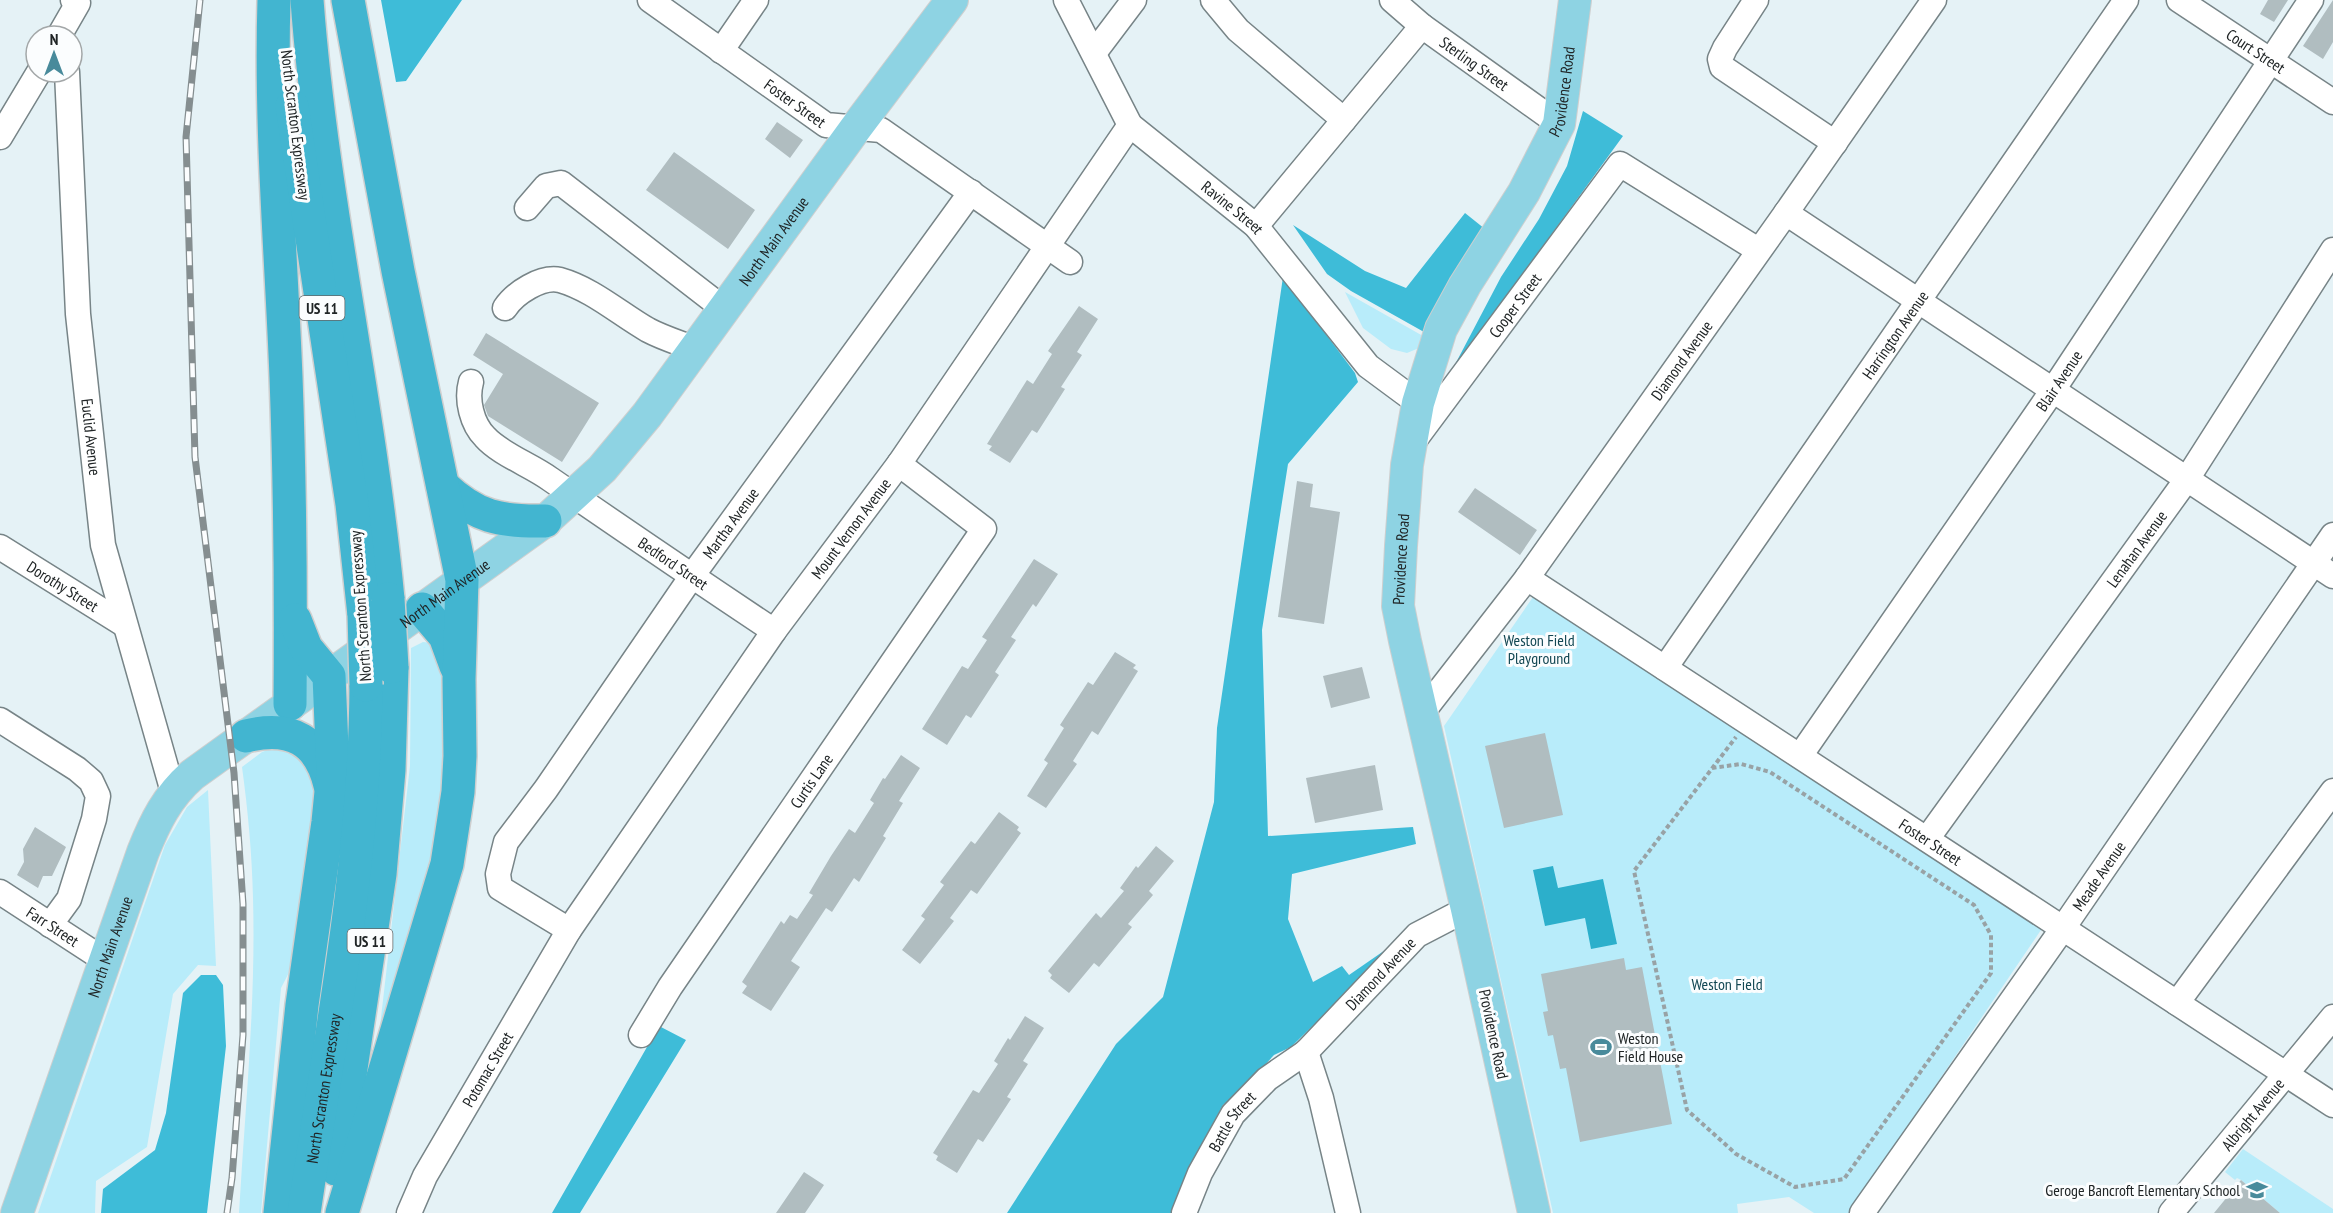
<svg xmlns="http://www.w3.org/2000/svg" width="2333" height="1213" viewBox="0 0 2333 1213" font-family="'PT Sans Narrow',sans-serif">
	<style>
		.green { fill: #b8ecfa }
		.forest { fill: #3ebcd8 }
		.water { fill: #2cafcb }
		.building { fill: #b0bdc0 }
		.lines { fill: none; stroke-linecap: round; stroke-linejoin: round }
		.minor-casing { stroke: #778487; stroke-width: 27 }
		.major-casing { stroke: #cecfcf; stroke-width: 34 }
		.highway-casing { stroke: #cecfcf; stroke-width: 36 }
		.path { stroke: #98a2a5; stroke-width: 4; stroke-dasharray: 4.5 3; stroke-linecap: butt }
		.minor { stroke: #fff; stroke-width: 24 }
		.major { stroke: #8ed3e3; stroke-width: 32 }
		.highway { stroke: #42b5d0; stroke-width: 33 }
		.rail-casing { stroke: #858e90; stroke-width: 7 }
		.rail { stroke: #fbfdfe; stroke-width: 4.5; stroke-dasharray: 14; stroke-linecap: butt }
		.highway-bridge-casing { stroke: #cecfcf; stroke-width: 36; stroke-linecap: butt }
		.highway-bridge { stroke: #42b5d0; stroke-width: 33 }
		.labels { text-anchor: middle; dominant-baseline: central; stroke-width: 6; stroke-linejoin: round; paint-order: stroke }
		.shield { fill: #fbfdfe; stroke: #626667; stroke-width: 1.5 }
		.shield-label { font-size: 15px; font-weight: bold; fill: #202526 }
		.street-label { font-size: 16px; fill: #202526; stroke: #fbfdfe }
		.park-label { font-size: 16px; fill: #124753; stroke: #fbfdfe }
		.poi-label { font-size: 16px; fill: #202526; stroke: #fbfdfe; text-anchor: start }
	</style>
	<rect width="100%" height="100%" fill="#e5f2f6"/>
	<!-- green -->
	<path class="green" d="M1345 292 1423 336 1419 348 1407 353 1391 349 1363 328Z
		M1533 597 2043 927 1849 1213H1814L1789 1197 1737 1204 1738 1213H1553L1444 726Z
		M423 642 432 643 443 658 447 688 443 815 425 896 379 1035 410 766 411 648Z
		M276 747 304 753 314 783V807L295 961 281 988 261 1213H239C245 1109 256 1003 253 898 252 854 248 811 242 767L262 752Z
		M208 790 216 966 198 965 173 994 147 1147 96 1181 95 1213H38L165 845 187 807Z
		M2243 1149 2333 1209V1213H2280L2241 1180 2237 1178 2235 1180 2225 1172Z"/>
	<!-- forest -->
	<path class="forest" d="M381 0H462L406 81 396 82Z
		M1583 111 1623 136 1450 374 1501 277 1539 219 1567 166Z
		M1465 213 1485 229 1424 332 1351 291 1327 274 1293 225 1365 271 1406 288Z
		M1283 277 1355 373 1358 382 1288 464 1262 630 1268 836 1413 827 1416 844 1292 874 1288 919 1313 982 1342 966 1349 975 1404 937 1291 1047 1274 1055 1252 1079 1223 1105 1189 1168 1171 1213H1007L1116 1044 1163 997 1214 802 1217 728Z
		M201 975H216L223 985 226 1046 207 1213H101L103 1189 155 1150 166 1113 183 993Z
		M659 1026 686 1040 580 1213H552Z"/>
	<!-- water -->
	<path class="water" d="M1553 866 1558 888 1603 879 1617 944 1591 949 1585 918 1545 926 1533 870Z"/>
	<!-- building -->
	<path class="building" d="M2268 0H2288L2274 22 2260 14Z
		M2333 0V42L2323 59 2303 46Z
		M777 122 803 140 790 158 765 139Z
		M674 152 755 210 728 249 646 190Z
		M1079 306 1098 319 1077 352 1082 355 1061 387 1065 389 1037 433 1032 430 1010 463 989 450 992 446 987 444 1027 380 1033 384 1052 354 1048 351Z
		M486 333 599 403 562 462 488 416 484 405 503 374 473 355Z
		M1297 481 1313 484 1310 507 1340 512 1324 624 1278 617Z
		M1475 488 1537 530 1520 555 1458 512Z
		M1034 559 1058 574 1036 607 1033 604 1011 637 1016 640 995 672 999 675 971 718 966 715 947 745 922 729 962 666 968 669 987 640 982 637Z
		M1115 652 1136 665 1133 668 1138 671 1098 735 1092 731 1073 761 1077 764 1046 808 1027 796 1048 763 1044 760 1064 728 1060 725 1088 682 1093 685Z
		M1362 667 1370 698 1331 708 1323 676Z
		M1545 733 1563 815 1504 828 1485 746Z
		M901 755 920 768 899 801 903 803 883 836 886 838 859 882 854 878 832 912 826 908 791 961 800 967 771 1011 742 993 747 986 742 982 781 921 784 924 790 915 797 919 813 895 809 893 831 856 849 829 855 833 874 803 870 800 883 778 885 779Z
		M1375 765 1383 810 1315 823 1306 778Z
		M999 812 1019 827 1017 830 1021 833 977 894 971 890 950 918 954 921 920 964 902 950 925 919 921 916 944 885 940 882 971 841 975 844Z
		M35 827 66 847 52 876H43L38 888 17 875 24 862 23 849Z
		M1156 846 1174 861 1149 891 1153 895 1128 924 1132 927 1099 967 1094 963 1069 993 1050 978 1052 975 1048 971 1096 913 1101 918 1124 891 1120 888 1136 866 1138 868Z
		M1624 958 1626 970 1642 967 1672 1124 1580 1142 1566 1068 1560 1069 1553 1035 1548 1036 1543 1012 1548 1011 1541 974Z
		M1025 1016 1044 1028 1023 1061 1028 1064 1007 1097 1011 1099 983 1142 978 1139 957 1173 936 1160 938 1156 933 1153 973 1090 979 1093 998 1064 994 1061 1008 1038 1010 1040Z
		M804 1172 824 1185 805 1213H776Z
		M2241 1180 2280 1213H2214Z"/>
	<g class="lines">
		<defs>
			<g id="minor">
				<path id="s1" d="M650 0 826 125 881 130 1070 262"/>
				<path id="s2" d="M1066 0 1130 125 1256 226 1368 366 1418 403"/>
				<path d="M1213 0 1238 30 1344 120"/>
				<path id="s3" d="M1392 0 1422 26 1559 124"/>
				<path d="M1756 0 1725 48 1720 59 1722 67 1835 143"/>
				<path id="s4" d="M2179 0 2333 102"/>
				<path d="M59 36 78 3 73 0"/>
				<path d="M721 51 756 0"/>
				<path d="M1094 53 1134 0"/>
				<path id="s5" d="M67 72 78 314 103 545 173 792"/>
				<path d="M0 137 39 72"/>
				<path d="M527 208 546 186 561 183 724 309"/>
				<path d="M1786 213 2333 576"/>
				<path d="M1256 226 1422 26"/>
				<path d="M505 308C515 293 541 276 560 280 592 289 620 314 648 330 663 338 680 343 695 349"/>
				<path id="s6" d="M471 382C466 400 472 424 485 437 500 454 531 465 550 479 624 530 699 581 774 631"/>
				<path id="s7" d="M1411 445 1620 164 1758 250"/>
				<path id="s8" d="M0 547 125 625"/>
				<path id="s9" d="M1527 578 2333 1105"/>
				<path id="s10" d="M1665 668 2126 0"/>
				<path id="s11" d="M1422 713 1527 578 1786 213 1934 0"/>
				<path d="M0 720 77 769 91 781 98 796 94 819 69 899 50 925"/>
				<path id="s12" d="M1800 756 2053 390 2311 0"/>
				<path id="s13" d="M1927 839 2187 479 2333 250"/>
				<path id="s14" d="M0 892 106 961"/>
				<path id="s15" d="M569 930 500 888 498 874 506 842 546 789 692 576 971 192"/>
				<path d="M2177 1003 2333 791"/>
				<path id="s16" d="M641 1035 670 987 984 529 899 464"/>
				<path d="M1306 1052 1321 1098 1348 1213"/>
				<path id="s17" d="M409 1213 425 1176 569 930 774 631 899 464 1130 125"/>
				<path id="s18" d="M1184 1213 1200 1173 1233 1114 1267 1079 1306 1052 1417 935 1467 909"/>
				<path id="s19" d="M1862 1213 2063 928 2333 535"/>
				<path id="s20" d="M2171 1213 2333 1017"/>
			</g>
			<g id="major">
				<path id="s21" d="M17 1213 143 852C155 822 167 797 192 775L545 521 602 469 647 415 855 129 952 0"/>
				<path id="s22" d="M1534 1213 1467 909 1405 641 1398 606 1401 546 1407 465 1418 403 1441 329 1465 285 1524 192 1559 124 1575 0"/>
			</g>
			<g id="highway">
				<path d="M274 0C270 126 281 251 286 377 290 486 291 595 290 704"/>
				<path d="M307 0C322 201 369 398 388 599"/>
				<path d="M292 106 352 504 364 615"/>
				<path d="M443 486C476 517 500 522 545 521"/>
				<path d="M422 609 445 636 456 666"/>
				<path d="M246 736C291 725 319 740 330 785"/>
				<path d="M336 1169 380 874 389 770 392 667"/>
				<path d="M280 1213 302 1005 328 822 333 772 329 676 306 648 295 620"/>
				<path id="s23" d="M304 1213C330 1038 365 862 366 685"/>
				<path d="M342 1213 447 864 458 792 460 756 459 679 462 580 398 271 348 0"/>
			</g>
		</defs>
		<!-- minor casing -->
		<use href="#minor" class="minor-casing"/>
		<!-- major casing -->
		<use href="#major" class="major-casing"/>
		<!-- highway casing -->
		<use href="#highway" class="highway-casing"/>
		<!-- path -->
		<path class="path" d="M1712 768 1741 764 1770 772 1974 905 1991 935V973L1844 1179 1795 1187 1736 1154 1687 1110 1634 871 1736 737"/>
		<!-- minor -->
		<use href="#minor" class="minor"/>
		<!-- major -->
		<use href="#major" class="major"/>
		<!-- highway -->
		<use href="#highway" class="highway"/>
		<defs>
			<path id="rail" d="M200 0 186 137 195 457 234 773 243 904V1035L232 1178 227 1213"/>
		</defs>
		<!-- rail casing -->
		<use href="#rail" class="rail-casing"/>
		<!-- rail -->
		<use href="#rail" class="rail"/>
		<defs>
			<path id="highway-bridge" d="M388 599 392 667
				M364 615 366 685"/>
		</defs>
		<!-- highway-bridge casing -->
		<use href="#highway-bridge" class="highway-bridge-casing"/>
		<!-- highway-bridge -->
		<use href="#highway-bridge" class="highway-bridge"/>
	</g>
	<!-- icons -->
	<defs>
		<symbol id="stadium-bare" viewBox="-9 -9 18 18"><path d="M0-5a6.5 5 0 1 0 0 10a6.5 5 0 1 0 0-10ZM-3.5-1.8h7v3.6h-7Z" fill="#488a9b" stroke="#fbfdfe" stroke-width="2.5" paint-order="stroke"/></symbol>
		<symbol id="school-bare" viewBox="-9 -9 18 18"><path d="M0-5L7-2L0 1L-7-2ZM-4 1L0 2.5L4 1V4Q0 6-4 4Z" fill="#488a9b" stroke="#fbfdfe" stroke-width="2.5" paint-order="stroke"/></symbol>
	</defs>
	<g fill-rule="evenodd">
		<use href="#stadium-bare" x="1586" y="1032" width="30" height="30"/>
		<use href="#school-bare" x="2242" y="1175" width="30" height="30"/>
	</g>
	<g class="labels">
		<!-- shield labels -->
		<g class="shield">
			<rect x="299.5" y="296" width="45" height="24" rx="4.5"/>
			<rect x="347.5" y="929" width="45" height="24" rx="4.5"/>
		</g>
		<g class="shield-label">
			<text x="322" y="308">US 11</text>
			<text x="370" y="941">US 11</text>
		</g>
		<!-- street labels -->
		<g class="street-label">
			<text stroke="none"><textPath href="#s4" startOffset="92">Court Street</textPath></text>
			<text stroke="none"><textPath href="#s3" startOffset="104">Sterling Street</textPath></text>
			<text stroke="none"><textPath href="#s22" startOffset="1173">Providence Road</textPath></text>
			<text stroke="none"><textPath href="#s1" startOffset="178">Foster Street</textPath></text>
			<text transform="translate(296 125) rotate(83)">North Scranton Expressway</text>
			<text stroke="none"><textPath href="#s2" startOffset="272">Ravine Street</textPath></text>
			<text stroke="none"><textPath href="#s21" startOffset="1272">North Main Avenue</textPath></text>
			<text stroke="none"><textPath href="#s7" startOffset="174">Cooper Street</textPath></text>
			<text stroke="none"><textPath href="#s10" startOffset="405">Harrington Avenue</textPath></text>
			<text stroke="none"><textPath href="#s11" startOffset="438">Diamond Avenue</textPath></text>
			<text stroke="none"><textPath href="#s12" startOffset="456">Blair Avenue</textPath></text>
			<text stroke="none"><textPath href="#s5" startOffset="366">Euclid Avenue</textPath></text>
			<text stroke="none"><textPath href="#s15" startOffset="518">Martha Avenue</textPath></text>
			<text stroke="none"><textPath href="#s17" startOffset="816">Mount Vernon Avenue</textPath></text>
			<text stroke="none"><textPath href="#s13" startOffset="358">Lenahan Avenue</textPath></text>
			<text stroke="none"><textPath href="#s22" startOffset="669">Providence Road</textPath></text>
			<text stroke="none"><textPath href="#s6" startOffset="286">Bedford Street</textPath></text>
			<text stroke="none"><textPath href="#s8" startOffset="74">Dorothy Street</textPath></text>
			<text stroke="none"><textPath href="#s21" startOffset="786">North Main Avenue</textPath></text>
			<text transform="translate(360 606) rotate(-94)">North Scranton Expressway</text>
			<text stroke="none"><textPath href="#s16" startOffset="306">Curtis Lane</textPath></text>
			<text stroke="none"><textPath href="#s9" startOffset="482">Foster Street</textPath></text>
			<text stroke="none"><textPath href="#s19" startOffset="412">Meade Avenue</textPath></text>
			<text stroke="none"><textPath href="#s14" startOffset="63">Farr Street</textPath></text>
			<text stroke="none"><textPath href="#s21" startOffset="282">North Main Avenue</textPath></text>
			<text stroke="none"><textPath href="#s18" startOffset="315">Diamond Avenue</textPath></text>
			<text transform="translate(1494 1034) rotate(78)">Providence Road</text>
			<text stroke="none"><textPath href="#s17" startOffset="164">Potomac Street</textPath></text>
			<text stroke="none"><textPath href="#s23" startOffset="126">North Scranton Expressway</textPath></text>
			<text stroke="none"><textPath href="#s20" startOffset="128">Albright Avenue</textPath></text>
			<text stroke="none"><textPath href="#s18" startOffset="104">Battle Street</textPath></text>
		</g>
		<!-- park labels -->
		<g class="park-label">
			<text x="1539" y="640">Weston Field<tspan x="1539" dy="18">Playground</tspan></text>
			<text x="1727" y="984">Weston Field</text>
		</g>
		<!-- poi labels -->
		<g class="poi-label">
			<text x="1618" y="1038">Weston<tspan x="1618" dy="18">Field House</tspan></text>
			<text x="2240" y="1190" text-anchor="end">Geroge Bancroft Elementary School</text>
		</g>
	</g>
	<!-- north arrow -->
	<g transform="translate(54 54)"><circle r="28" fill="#fbfdfe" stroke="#a3a7a8" stroke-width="1.5"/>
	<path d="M0-4.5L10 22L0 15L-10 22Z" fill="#488a9b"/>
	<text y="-9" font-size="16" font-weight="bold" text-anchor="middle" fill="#202526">N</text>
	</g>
</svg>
